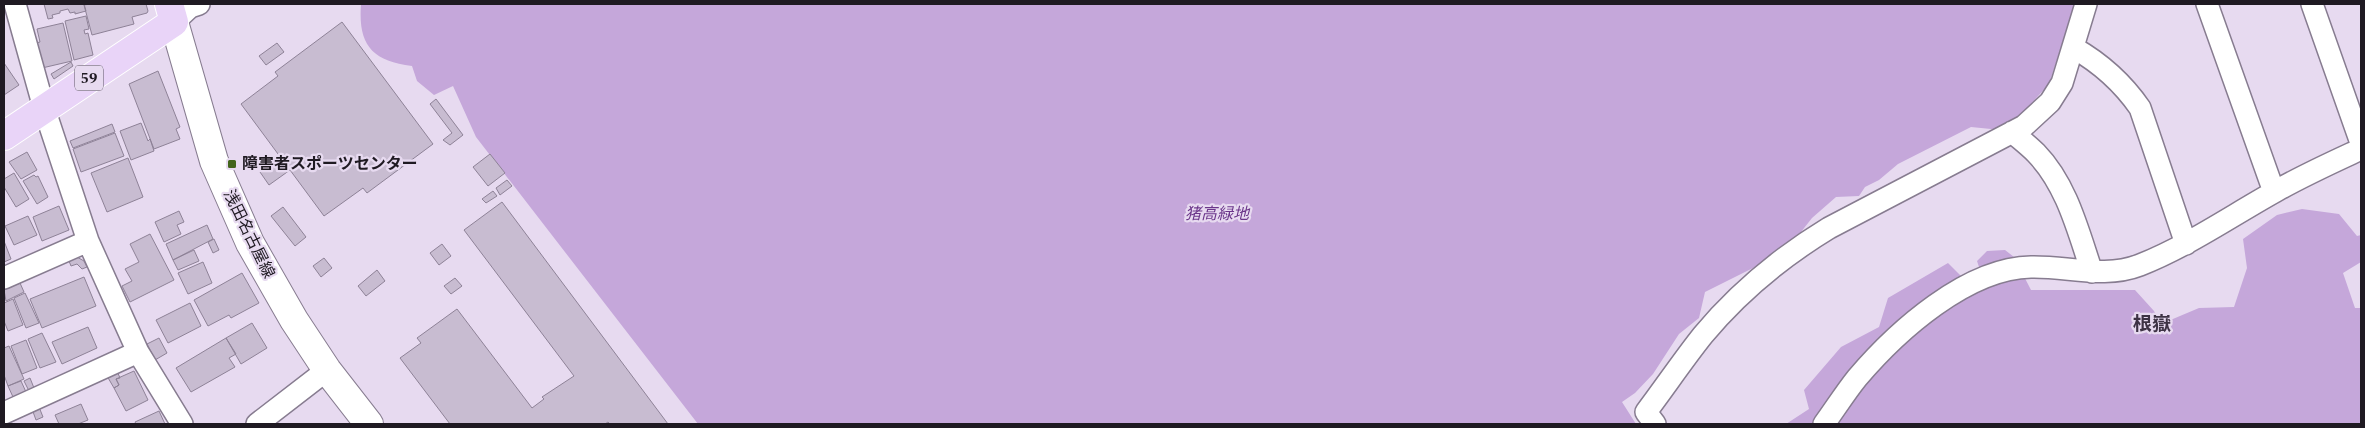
<svg xmlns="http://www.w3.org/2000/svg" width="2365" height="428" viewBox="0 0 2365 428" font-family="Spectral,'Noto Sans JP',serif">
	<style>
		.green { fill: #c5a7da }
		.building { fill: #c8bcd1; stroke: #8e8297 }
		.lines { fill: none; stroke-linecap: round; stroke-linejoin: round }
		.minor-casing { stroke: #877c90; stroke-width: 24 }
		.secondary-casing { stroke: #877c90; stroke-width: 30 }
		.primary-casing { stroke: #fff; stroke-width: 30 }
		.minor { stroke: #fff; stroke-width: 21 }
		.secondary { stroke: #fff; stroke-width: 28 }
		.primary { stroke: #e9d4f8; stroke-width: 28 }
		.poi-dot { fill: #42641b; stroke: #e7daf0; stroke-width: 2 }
		.labels { text-anchor: middle; dominant-baseline: central; stroke-width: 4.5; stroke-linejoin: round; paint-order: stroke }
		.shield { fill: #e7daf0; stroke: #5b5460; stroke-width: 1 }
		.shield-label { font-size: 15px; font-weight: bold; fill: #1f1a22 }
		.poi-label { font-size: 16px; font-weight: bold; fill: #1f1a22; stroke: #e7daf0; text-anchor: start }
		.park-label { font-size: 16px; font-style: italic; fill: #6b368a; stroke: #e7daf0 }
		.street-label { font-size: 16px; fill: #1f1a22; stroke: #e7daf0 }
		.quarter-label { font-size: 19px; font-weight: bold; fill: #3d3244; stroke: #e7daf0 }
	</style>
	<rect width="100%" height="100%" fill="#e7daf0"/>
	<!-- green -->
	<path class="green" d="M361 4H2075L2049 84 2019 117 2001 130 1971 127 1898 164 1879 180 1865 187 1859 196 1836 197 1812 218 1797 237 1767 261 1705 292 1699 318 1679 334 1653 374 1635 393 1622 402 1636 424H698L476 137 453 86 434 95 417 81 412 66C371 61 358 44 361 4Z
		M2302 209 2339 214 2357 236 2361 235V262L2343 273 2355 308H2361V424H1786L1809 409 1804 390 1841 347 1879 327 1888 298 1948 263 1969 284 1983 279 1977 261 1987 251 2005 250 2014 257 2031 290H2135L2154 311 2161 324 2199 308 2234 307 2247 268 2243 239 2277 215Z"/>
	<!-- building -->
	<path class="building" d="M44 4H84L86 11 75 14V12L70 13 68 9 60 11V13L52 15 53 18 48 19Z
		M90 4H146L148 11 147 13 132 17 134 24 92 35 84 5Z
		M86 16 89 29 84 30 85 34 88 33 93 55 74 60 65 21Z
		M342 22 433 144 367 193 363 188 324 216 290 170 269 185 260 172 281 158 241 104 278 76 275 72Z
		M63 23 72 61 42 68 36 43 40 42 37 29Z
		M277 43 284 52 266 65 259 56Z
		M71 62 73 66 54 79 51 74Z
		M4 63 19 85 4 95Z
		M158 71 180 127 176 129 180 139 154 149 129 84Z
		M436 99 463 135 450 145 443 140 452 133 430 104Z
		M141 123 148 141 150 139 154 151 131 160 120 131Z
		M112 124 115 132 73 148 70 141Z
		M115 133 124 156 81 172 73 149Z
		M27 152 37 170 21 179 9 162Z
		M490 154 505 173 488 186 473 167Z
		M128 158 143 197 107 212 91 173Z
		M14 173 29 199 16 207 4 187V179Z
		M34 175 36 177 38 176 48 197 37 204 23 181Z
		M507 180 512 186 500 195 496 188Z
		M493 191 497 196 486 203 482 199Z
		M502 202 668 424H610L608 422 605 424H450L400 358 421 343 417 338 457 309 532 408 544 399 542 397 574 376 464 230Z
		M59 206 69 230 42 241 33 217Z
		M283 207 306 237 295 246 271 216Z
		M179 211 184 222 177 225 181 234 164 242 155 222Z
		M28 216 37 235 14 245 5 226Z
		M207 225 213 239 173 260 166 244Z
		M150 234 174 280 130 302 122 286 132 281 125 269 139 262 130 244Z
		M214 239 219 250 213 253 208 242Z
		M4 241 11 259 4 262Z
		M442 244 451 256 439 265 430 253Z
		M194 250 199 261 178 270 173 260Z
		M77 257 84 261 87 267 82 269 77 264 71 266 69 261Z
		M324 258 332 268 321 277 313 266Z
		M203 262 212 283 188 294 178 273Z
		M377 270 385 281 366 296 358 286Z
		M242 273 259 303 231 318 229 315 208 326 194 300Z
		M84 277 96 306 42 328 30 299Z
		M455 278 462 286 451 294 444 286Z
		M20 283 24 292 6 301 4 290Z
		M25 293 39 323 26 328 14 298Z
		M13 299 23 325 8 331 4 321V303Z
		M190 303 201 326 168 343 156 320Z
		M252 323 267 348 241 364 226 338Z
		M88 327 97 348 62 364 52 342Z
		M42 333 56 362 40 368 28 339Z
		M159 338 167 353 155 360 147 344Z
		M226 338 236 354 229 358 235 367 191 392 176 368Z
		M26 340 37 368 22 374 11 346Z
		M9 346 24 379 8 386 4 375V348Z
		M117 371 120 378 116 379 119 385 114 388 107 376Z
		M134 371 148 400 126 411 114 388 119 385 116 379Z
		M30 378 34 388 29 391 24 381Z
		M21 381 26 392 13 397 8 386Z
		M81 404 88 420 78 424H59L55 415Z
		M39 407 43 417 36 420 32 409Z
		M159 411 165 424H136L135 422Z"/>
	<g class="lines">
		<defs>
			<path id="minor" d="M15 4 44 108 88 241 138 352 182 424
				M2207 4 2274 192
				M2312 4 2361 143
				M174 22 190 7 199 4
				M2074 48C2102 64 2122 82 2140 108L2186 244
				M2012 132C2020 139 2028 145 2036 153 2067 185 2078 231 2092 272
				M4 278 88 241
				M4 413 138 352
				M257 424 327 370
				M1655 424 1646 412C1665 387 1683 360 1703 335 1738 293 1783 256 1829 228L2024 126 2050 102 2062 83 2086 4
				M1824 424C1835 409 1845 393 1857 378 1897 331 1967 268 2031 267 2068 266 2104 279 2140 265 2188 246 2231 216 2276 191 2304 175 2333 162 2361 149"/>
			<path id="secondary" d="M174 22 214 161 250 243 294 320 327 370 369 424"/>
			<path id="primary" d="M4 136 174 22 169 4"/>
		</defs>
		<!-- minor casing -->
		<use href="#minor" class="minor-casing"/>
		<!-- secondary casing -->
		<use href="#secondary" class="secondary-casing"/>
		<!-- primary casing -->
		<use href="#primary" class="primary-casing"/>
		<!-- minor -->
		<use href="#minor" class="minor"/>
		<!-- secondary -->
		<use href="#secondary" class="secondary"/>
		<!-- primary -->
		<use href="#primary" class="primary"/>
	</g>
	<!-- markers -->
	<rect class="poi-dot" x="227" y="159" width="10" height="10" rx="2.5"/>
	<g class="labels">
		<!-- shield labels -->
		<rect class="shield" x="75" y="65.5" width="28" height="25" rx="4"/>
		<g class="shield-label">
			<text x="89" y="78">59</text>
		</g>
		<!-- poi labels -->
		<g class="poi-label">
			<text x="242" y="164">障害者スポーツセンター</text>
		</g>
		<!-- park labels -->
		<g class="park-label">
			<text x="1217" y="214">猪高緑地</text>
		</g>
		<!-- street labels -->
		<g class="street-label">
			<text transform="translate(249 234) rotate(64)">浅田名古屋線</text>
		</g>
		<!-- quarter labels -->
		<g class="quarter-label">
			<text x="2152" y="324">根嶽</text>
		</g>
	</g>
	<!-- border -->
	<rect width="2365" height="428" fill="none" stroke="#1f1a22" stroke-width="10"/>
</svg>
